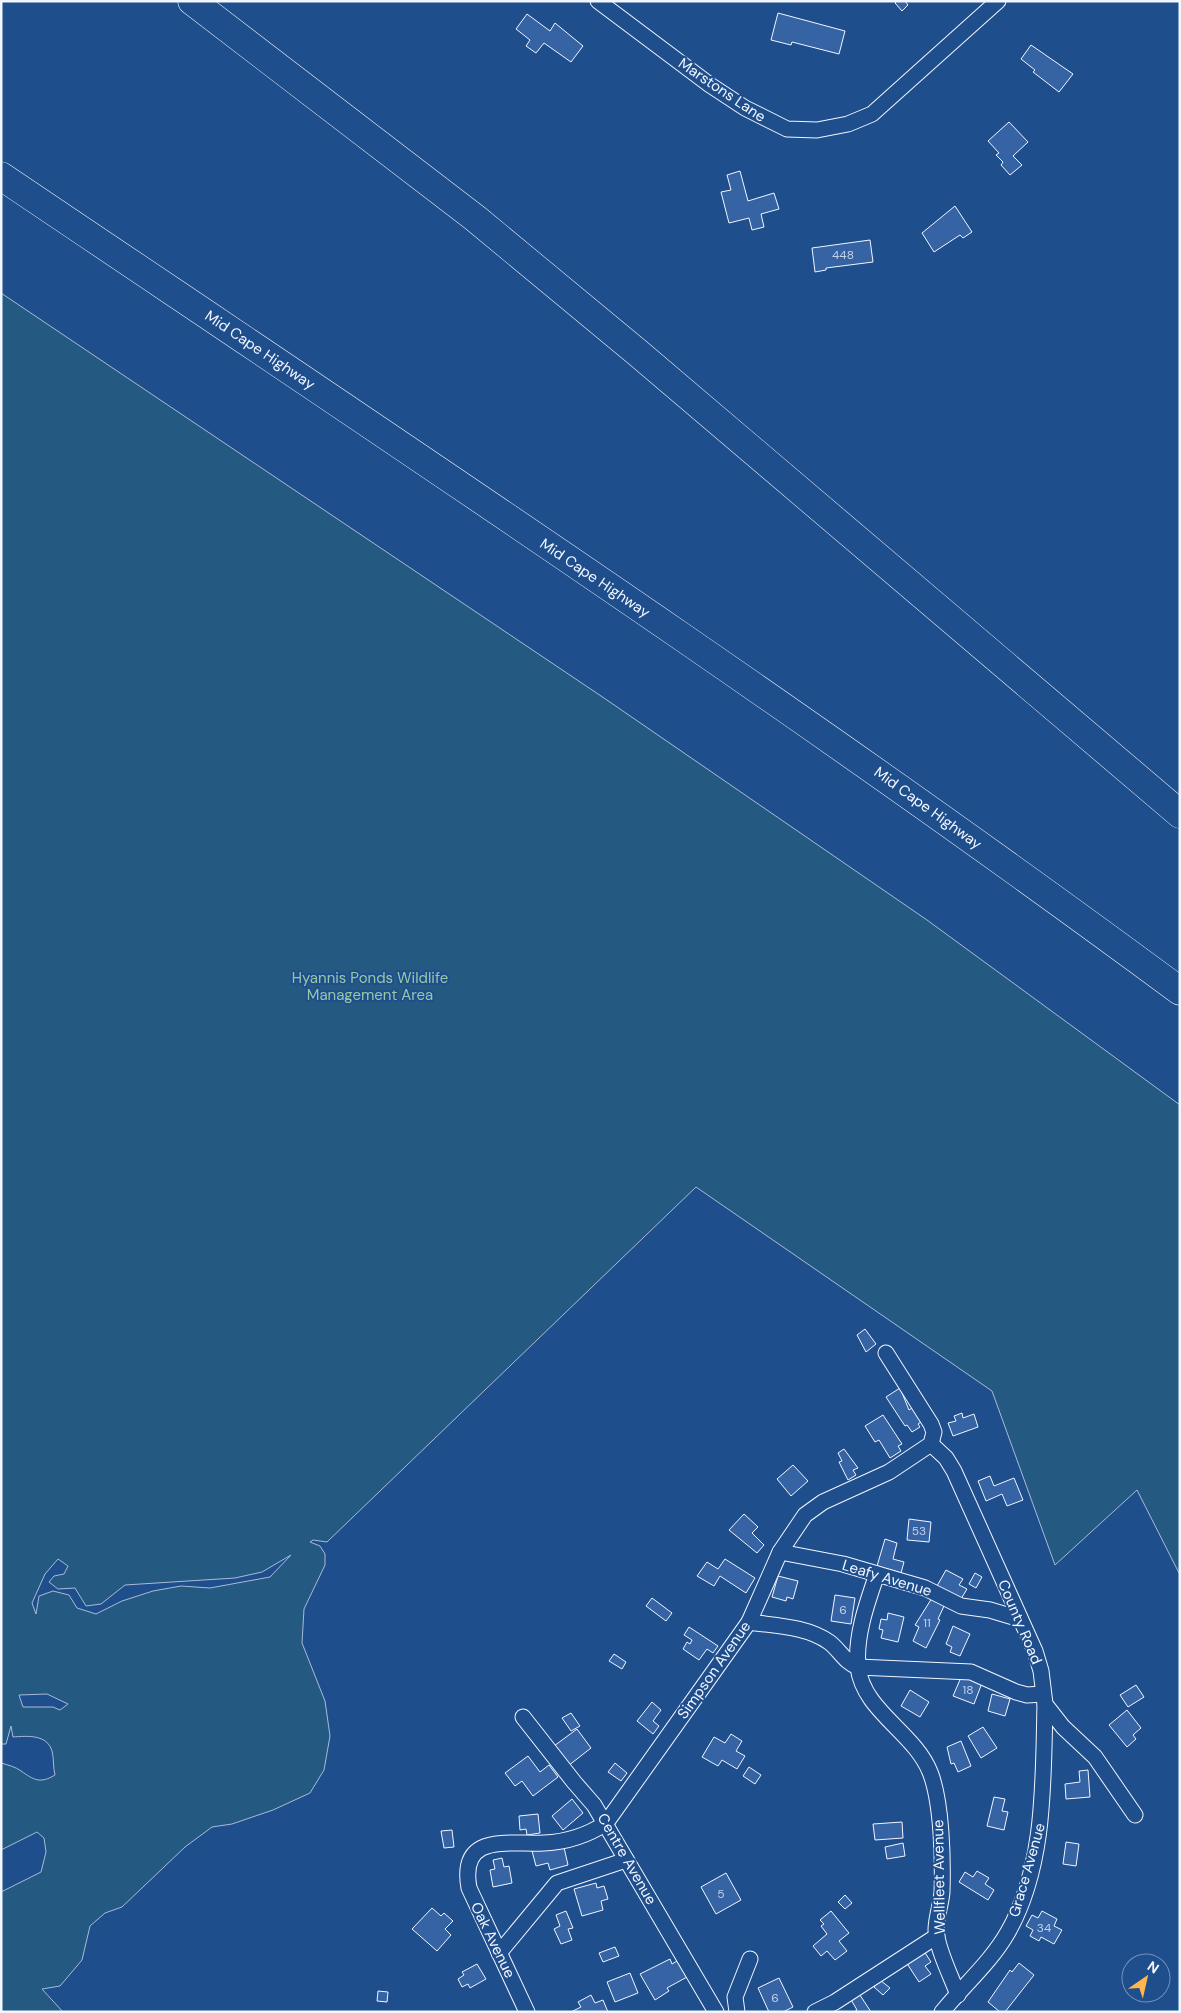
<svg xmlns="http://www.w3.org/2000/svg" width="1181" height="2013" font-family="'DM Sans',sans-serif">
	<rect width="100%" height="100%" fill="#1f4e8c"/>
	<path fill="#245a82" stroke="#a8bbd7" fill-rule="evenodd" d="M 1,293 L 604,698 L 927,920 L 1180,1105 L 1180,1575 L 1137,1490 L 1055,1565 L 992,1391 L 696,1187 L 327,1542 L 313,1540 L 310,1542 L 320,1546 L 325,1554 L 325,1565 L 304,1609 L 302,1643 L 325,1701 L 330,1736 L 324,1770 L 310,1793 L 273,1810 L 232,1824 L 212,1827 L 185,1847 L 122,1907 L 105,1913 L 90,1926 L 82,1960 L 60,1986 L 42,1989 L 63,2012 L 1,2012 L 1,1892 L 41,1872 L 46,1852 L 44,1838 L 37,1832 L 1,1850 L 1,1763 C 8,1765 16,1767 21,1771 C 34,1780 40,1784 55,1775 C 53,1768 54,1758 52,1751 C 47,1734 27,1736 13,1737 L 11,1726 L 6,1744 L 1,1744 ZM 291,1555 L 270,1577 L 210,1588 L 181,1586 L 153,1591 L 122,1601 L 96,1614 L 77,1608 L 69,1595 L 53,1591 L 39,1596 L 36,1614 L 32,1603 L 45,1574 L 58,1559 L 68,1566 L 64,1574 L 54,1576 L 49,1582 L 58,1589 L 75,1588 L 86,1606 L 101,1604 L 125,1585 L 235,1578 L 262,1572 ZM 47,1694 L 68,1704 L 60,1710 L 53,1707 L 23,1707 L 19,1695 Z"/>
	<g fill="#3563a3" stroke="#f2f6ff">
		<path d="M 897,1 L 905,1 L 908,5 L 902,11 L 895,3 Z"/>
		<path d="M 778,13 L 845,31 L 839,54 L 792,42 L 791,45 L 771,40 Z"/>
		<path d="M 527,14 L 550,31 L 555,23 L 583,46 L 571,62 L 544,43 L 536,53 L 526,46 L 530,40 L 516,29 Z"/>
		<path d="M 1031,45 L 1073,74 L 1059,92 L 1033,72 L 1035,70 L 1021,59 Z"/>
		<path d="M 1009,122 L 1028,142 L 1013,156 L 1022,165 L 1010,175 L 1001,165 L 1003,162 L 996,155 L 999,153 L 988,141 Z"/>
		<path d="M 740,171 L 748,201 L 774,193 L 779,209 L 761,214 L 764,227 L 752,230 L 749,218 L 729,223 L 721,192 L 731,190 L 727,175 Z"/>
		<path d="M 955,206 L 972,232 L 963,238 L 960,235 L 934,252 L 922,233 Z"/>
		<path d="M 870,240 L 873,262 L 826,268 L 826,270 L 815,272 L 812,248 Z"/>
		<path d="M 865,1329 L 876,1344 L 866,1352 L 857,1335 Z"/>
		<path d="M 900,1388 L 909,1410 L 912,1408 L 921,1422 L 918,1424 L 920,1427 L 912,1432 L 907,1425 L 905,1426 L 886,1397 Z"/>
		<path d="M 962,1413 L 963,1418 L 974,1414 L 978,1427 L 953,1436 L 948,1423 L 956,1421 L 954,1416 Z"/>
		<path d="M 883,1415 L 902,1444 L 898,1446 L 901,1451 L 890,1458 L 879,1440 L 875,1442 L 865,1426 Z"/>
		<path d="M 844,1449 L 858,1468 L 853,1470 L 856,1475 L 848,1480 L 839,1462 L 842,1461 L 838,1453 Z"/>
		<path d="M 793,1465 L 808,1481 L 791,1496 L 777,1479 Z"/>
		<path d="M 990,1476 L 994,1486 L 1014,1478 L 1023,1500 L 1007,1506 L 1002,1494 L 986,1501 L 978,1481 Z"/>
		<path d="M 744,1514 L 758,1527 L 752,1533 L 764,1545 L 757,1553 L 729,1530 Z"/>
		<path d="M 909,1519 L 931,1522 L 929,1542 L 907,1540 Z"/>
		<path d="M 885,1539 L 897,1543 L 893,1559 L 904,1562 L 901,1573 L 877,1566 Z"/>
		<path d="M 725,1559 L 755,1578 L 746,1593 L 720,1576 L 714,1586 L 697,1576 L 707,1562 L 718,1569 Z"/>
		<path d="M 946,1570 L 963,1579 L 959,1585 L 967,1589 L 961,1599 L 937,1586 Z"/>
		<path d="M 975,1573 L 982,1577 L 976,1588 L 969,1584 Z"/>
		<path d="M 778,1576 L 798,1581 L 793,1599 L 787,1597 L 786,1601 L 772,1597 Z"/>
		<path d="M 835,1595 L 855,1598 L 851,1624 L 831,1621 Z"/>
		<path d="M 652,1598 L 672,1613 L 666,1621 L 646,1606 Z"/>
		<path d="M 932,1598 L 945,1604 L 938,1619 L 940,1620 L 926,1648 L 913,1641 L 919,1627 L 915,1625 Z"/>
		<path d="M 888,1613 L 904,1617 L 898,1642 L 881,1638 L 883,1630 L 879,1629 L 881,1619 L 887,1620 Z"/>
		<path d="M 953,1626 L 970,1634 L 960,1656 L 950,1652 L 952,1647 L 946,1644 Z"/>
		<path d="M 689,1627 L 718,1646 L 713,1653 L 707,1649 L 699,1660 L 683,1649 L 687,1642 L 690,1644 L 692,1640 L 684,1635 Z"/>
		<path d="M 614,1654 L 626,1662 L 622,1669 L 609,1661 Z"/>
		<path d="M 962,1675 L 982,1683 L 974,1704 L 953,1696 Z"/>
		<path d="M 1136,1685 L 1144,1697 L 1128,1707 L 1120,1695 Z"/>
		<path d="M 910,1690 L 929,1702 L 920,1717 L 901,1706 Z"/>
		<path d="M 992,1694 L 1010,1699 L 1005,1716 L 988,1711 Z"/>
		<path d="M 652,1702 L 661,1710 L 653,1721 L 659,1726 L 653,1734 L 637,1721 Z"/>
		<path d="M 1127,1710 L 1141,1728 L 1133,1735 L 1136,1739 L 1127,1747 L 1109,1725 Z"/>
		<path d="M 571,1713 L 580,1726 L 571,1731 L 562,1718 Z"/>
		<path d="M 983,1727 L 997,1748 L 981,1758 L 968,1736 Z"/>
		<path d="M 577,1729 L 591,1748 L 568,1766 L 554,1746 Z"/>
		<path d="M 731,1734 L 742,1741 L 736,1751 L 745,1756 L 737,1769 L 722,1760 L 718,1766 L 702,1757 L 714,1737 L 725,1743 Z"/>
		<path d="M 961,1741 L 971,1766 L 958,1772 L 954,1763 L 951,1764 L 947,1747 Z"/>
		<path d="M 528,1756 L 540,1772 L 549,1765 L 558,1777 L 533,1796 L 522,1781 L 515,1786 L 505,1773 Z"/>
		<path d="M 615,1763 L 627,1773 L 621,1781 L 608,1772 Z"/>
		<path d="M 749,1767 L 761,1775 L 755,1784 L 743,1776 Z"/>
		<path d="M 1088,1770 L 1090,1797 L 1066,1799 L 1065,1784 L 1080,1782 L 1079,1771 Z"/>
		<path d="M 994,1797 L 1005,1799 L 1002,1811 L 1008,1812 L 1004,1830 L 987,1826 Z"/>
		<path d="M 572,1799 L 583,1813 L 563,1830 L 552,1816 Z"/>
		<path d="M 538,1814 L 540,1833 L 527,1835 L 526,1829 L 520,1830 L 519,1816 Z"/>
		<path d="M 902,1822 L 903,1838 L 875,1840 L 873,1824 Z"/>
		<path d="M 452,1830 L 454,1847 L 444,1848 L 441,1831 Z"/>
		<path d="M 1066,1842 L 1079,1844 L 1076,1866 L 1063,1864 Z"/>
		<path d="M 563,1843 L 568,1865 L 550,1870 L 548,1863 L 536,1866 L 532,1851 Z"/>
		<path d="M 903,1843 L 905,1856 L 887,1859 L 885,1847 Z"/>
		<path d="M 502,1858 L 504,1867 L 509,1866 L 512,1883 L 493,1887 L 490,1870 L 495,1869 L 493,1860 Z"/>
		<path d="M 977,1871 L 989,1878 L 985,1884 L 994,1890 L 988,1900 L 959,1882 L 965,1872 L 973,1877 Z"/>
		<path d="M 726,1873 L 741,1900 L 716,1914 L 701,1887 Z"/>
		<path d="M 596,1883 L 597,1888 L 604,1886 L 608,1899 L 601,1901 L 603,1910 L 582,1916 L 574,1889 Z"/>
		<path d="M 845,1895 L 852,1903 L 845,1909 L 838,1902 Z"/>
		<path d="M 432,1908 L 441,1916 L 444,1913 L 453,1921 L 445,1929 L 451,1935 L 437,1951 L 412,1929 Z"/>
		<path d="M 566,1911 L 573,1928 L 568,1929 L 572,1940 L 561,1944 L 554,1929 L 560,1926 L 556,1915 Z"/>
		<path d="M 831,1911 L 849,1933 L 839,1941 L 847,1951 L 835,1960 L 827,1951 L 821,1956 L 813,1946 L 827,1934 L 821,1926 L 824,1924 L 820,1920 Z"/>
		<path d="M 1042,1911 L 1057,1919 L 1054,1926 L 1062,1930 L 1054,1944 L 1041,1937 L 1039,1941 L 1030,1936 L 1033,1930 L 1026,1926 L 1032,1915 L 1038,1918 Z"/>
		<path d="M 615,1947 L 619,1956 L 603,1962 L 599,1953 Z"/>
		<path d="M 924,1951 L 931,1962 L 925,1966 L 931,1974 L 919,1982 L 906,1962 Z"/>
		<path d="M 670,1959 L 672,1964 L 677,1961 L 687,1977 L 667,1988 L 669,1991 L 655,2000 L 640,1974 Z"/>
		<path d="M 1019,1963 L 1034,1975 L 1005,2012 L 1000,2012 L 988,2002 L 1010,1970 L 1012,1972 Z"/>
		<path d="M 477,1964 L 486,1979 L 470,1988 L 468,1984 L 462,1987 L 458,1979 L 464,1975 L 462,1972 Z"/>
		<path d="M 630,1973 L 638,1993 L 615,2002 L 607,1982 Z"/>
		<path d="M 779,1978 L 793,2007 L 783,2012 L 769,2012 L 758,1988 Z"/>
		<path d="M 880,1980 L 890,1988 L 883,1995 L 874,1987 Z"/>
		<path d="M 378,1991 L 388,1992 L 387,2002 L 377,2001 Z"/>
		<path d="M 858,1992 L 871,2012 L 854,2012 L 857,2010 L 850,1998 Z"/>
		<path d="M 591,1995 L 595,2003 L 603,2000 L 608,2012 L 571,2012 L 581,2007 L 578,2002 Z"/>
	</g>
	<g fill="none" stroke-linecap="round" stroke-linejoin="round">
		<defs>
			<g id="minor">
				<path d="M 598,1 L 710,85 L 745,108 L 787,129 L 817,130 L 848,124 L 872,114 L 998,1"/>
				<path d="M 931,1444 L 946,1458 L 954,1471 L 1035,1651 L 1041,1671 L 1045,1704 L 1063,1727 L 1095,1757 L 1135,1815"/>
				<path d="M 780,1552 L 843,1564 L 925,1588 L 961,1606 L 990,1610 L 1020,1619"/>
				<path d="M 877,1574 C 867,1603 855,1636 858,1667 C 863,1711 914,1732 930,1772 C 942,1802 943,1860 942,1892 C 941,1905 936,1917 936,1930 C 937,1949 951,1976 958,1995"/>
				<path d="M 749,1622 C 776,1626 806,1626 829,1642 C 840,1650 844,1662 858,1667 L 971,1672 L 1016,1692 L 1027,1695 L 1043,1694"/>
				<path d="M 523,1717 L 574,1782 L 594,1805 L 716,2012"/>
				<path d="M 499,1953 L 557,1883 L 626,1860"/>
				<path d="M 527,2012 L 469,1888 C 459,1832 508,1845 544,1843 C 566,1842 588,1835 606,1823 L 749,1622 L 780,1552 L 805,1515 L 823,1502 L 889,1472 L 931,1444 L 934,1432 L 931,1424 L 886,1353"/>
				<path d="M 737,2012 L 735,1997 L 750,1959"/>
				<path d="M 815,2012 L 835,2002 L 937,1936"/>
				<path d="M 942,2012 C 964,1985 991,1962 1008,1932 C 1046,1865 1043,1779 1045,1704"/>
			</g>
			<g id="motorway">
				<path d="M 192,1 L 475,218 L 638,353 L 1180,814"/>
				<path d="M 1,176 C 397,443 796,707 1180,991"/>
			</g>
		</defs>
		<use href="#minor" stroke="#f2f6ff" stroke-width="17"/>
		<use href="#motorway" stroke="#f2f6ff" stroke-width="29"/>
		<use href="#minor" stroke="#1f4e8c" stroke-width="15"/>
		<use href="#motorway" stroke="#1f4e8c" stroke-width="28"/>
	</g>
	<g text-anchor="middle" stroke-width="4" stroke-linejoin="round" paint-order="stroke">
		<g font-size="12" fill="#c3d1e8">
			<text x="843" y="259">448</text>
			<text x="919" y="1535">53</text>
			<text x="843" y="1614">6</text>
			<text x="927" y="1627">11</text>
			<text x="968" y="1694">18</text>
			<text x="721" y="1898">5</text>
			<text x="1044" y="1932">34</text>
			<text x="775" y="2002">6</text>
		</g>
		<g font-size="15" fill="#f2f6ff" stroke="#1f4e8c">
			<text transform="translate(722 90) rotate(34)" y="5">Marstons Lane</text>
			<text transform="translate(260 350) rotate(34)" y="5">Mid Cape Highway</text>
			<text transform="translate(595 578) rotate(34)" y="5">Mid Cape Highway</text>
			<text transform="translate(928 808) rotate(36)" y="5">Mid Cape Highway</text>
			<text transform="translate(887 1578) rotate(17)" y="5">Leafy Avenue</text>
			<text transform="translate(1020 1622) rotate(67)" y="5">County Road</text>
			<text transform="translate(714 1670) rotate(-55)" y="5">Simpson Avenue</text>
			<text transform="translate(627 1859) rotate(60)" y="5">Centre Avenue</text>
			<text transform="translate(1027 1870) rotate(-74)" y="5">Grace Avenue</text>
			<text transform="translate(939 1877) rotate(-91)" y="5">Wellfleet Avenue</text>
			<text transform="translate(493 1940) rotate(64)" y="5">Oak Avenue</text>
		</g>
		<g font-size="15" fill="#97c8a6" stroke="#1f4e8c">
			<text x="370" y="983">Hyannis Ponds Wildlife<tspan x="370" dy="17">Management Area</tspan></text>
		</g>
	</g>
	<rect width="1181" height="2013" fill="none" stroke="#f2f6ff" stroke-width="5"/>
	<g transform="translate(1146 1978) rotate(34)"><circle r="24" fill="#1f4e8c" stroke="#7391ba"/>
	<path d="M0-4L9 19L0 12L-9 19Z" fill="#ffb74d"/>
	<text y="-8" font-size="14" font-weight="bold" text-anchor="middle" fill="#f2f6ff">N</text>
	</g>
</svg>
